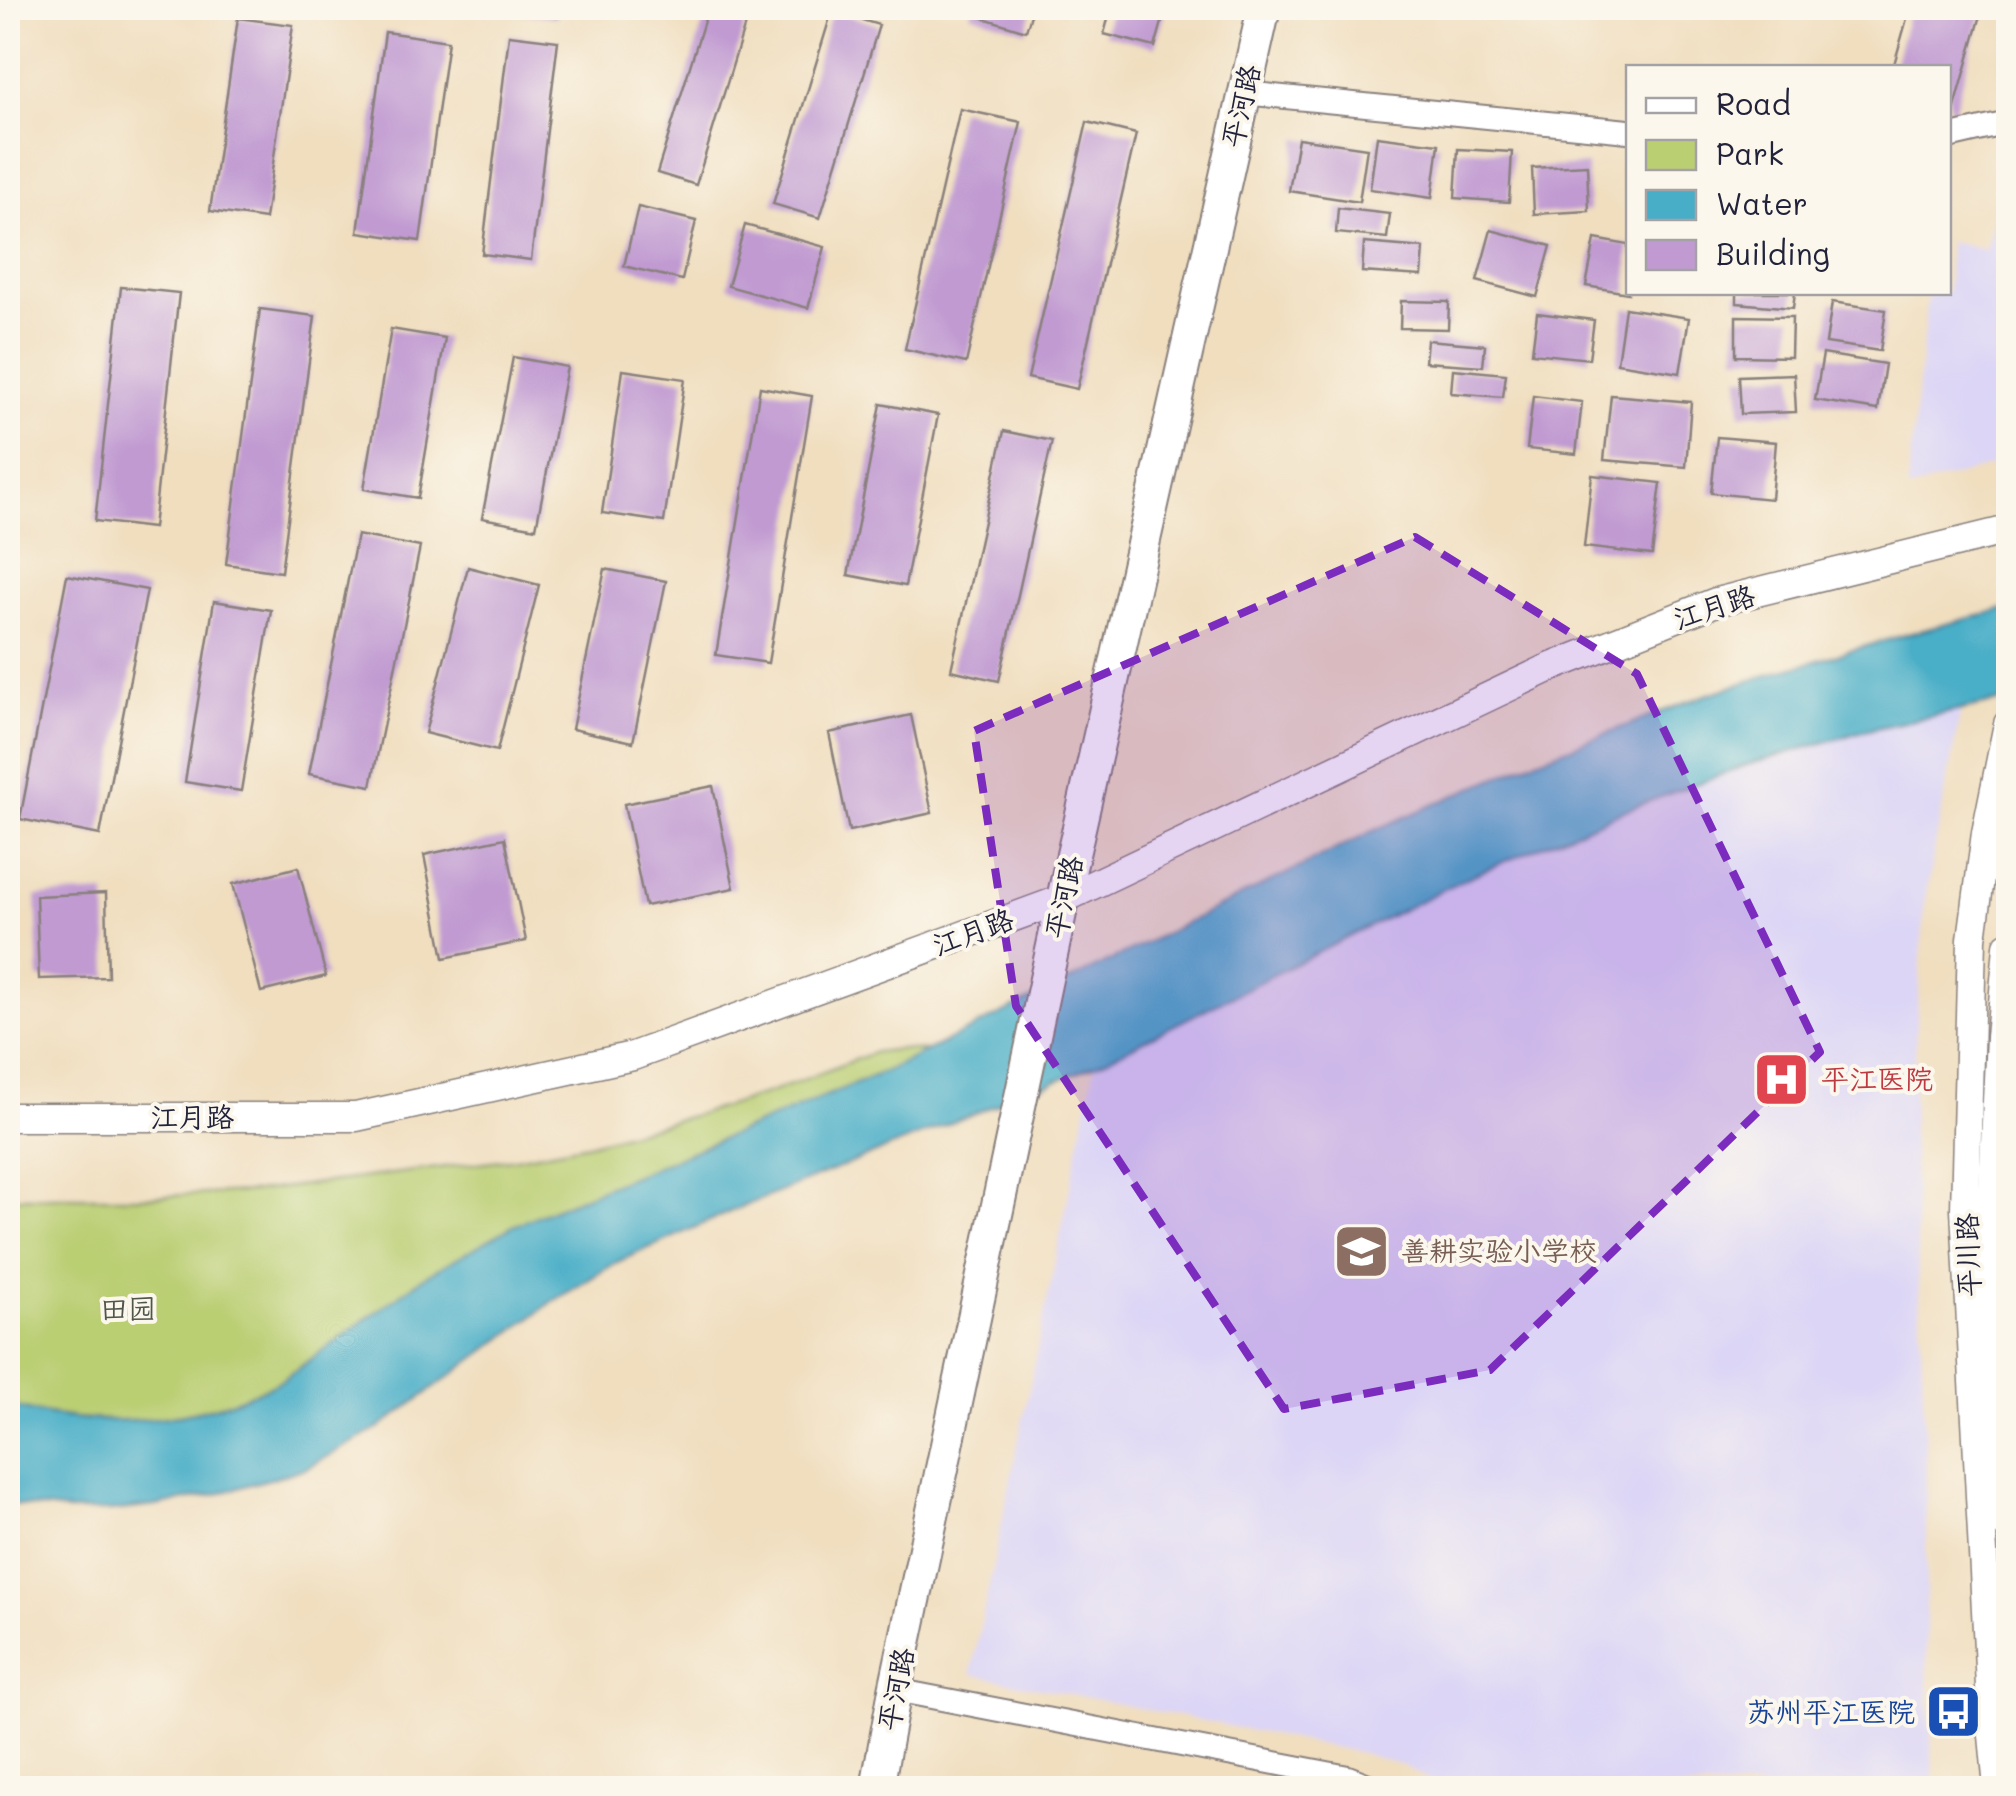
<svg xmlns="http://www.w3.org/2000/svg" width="2016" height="1796" font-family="Mali,'LXGW WenKai TC',sans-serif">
	<rect width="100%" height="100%" fill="#fbf7ec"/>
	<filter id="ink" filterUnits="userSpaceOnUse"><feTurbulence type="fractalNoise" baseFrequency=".01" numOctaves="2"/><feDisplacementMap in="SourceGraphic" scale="20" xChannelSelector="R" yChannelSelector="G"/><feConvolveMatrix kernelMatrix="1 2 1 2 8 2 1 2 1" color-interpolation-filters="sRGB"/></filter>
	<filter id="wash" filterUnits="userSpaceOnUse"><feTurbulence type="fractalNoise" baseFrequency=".0048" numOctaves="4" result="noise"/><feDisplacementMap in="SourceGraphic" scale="40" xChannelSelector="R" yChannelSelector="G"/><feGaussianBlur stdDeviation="2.25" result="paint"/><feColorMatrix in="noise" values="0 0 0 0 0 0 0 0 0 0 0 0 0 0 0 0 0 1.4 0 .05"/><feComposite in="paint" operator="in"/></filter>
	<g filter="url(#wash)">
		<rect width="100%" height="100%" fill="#f0debf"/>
		<g fill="#dcd5f6">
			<path d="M 2008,166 L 2008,457 L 2002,462 L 1907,490 L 1928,293 L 1948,292 L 1949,242 L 1985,250 Z"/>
			<path d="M 1961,709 L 1925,898 L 1916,1031 L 1912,1128 L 1926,1459 L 1926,1649 L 1934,1788 L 1447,1788 L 1401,1765 L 1362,1753 L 971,1674 L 1095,1065 L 1464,879 L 1623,811 L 1747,765 L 1866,730 Z"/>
		</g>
		<path fill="#bace72" stroke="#6e7856" stroke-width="2.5" d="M 900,1049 L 927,1051 L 886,1071 L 515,1225 L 427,1275 L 284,1379 C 197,1425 101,1431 8,1405 L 8,1197 L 139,1197 L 250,1192 L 516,1158 L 588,1144 L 724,1107 L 772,1092 L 875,1052 Z"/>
		<path fill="#48aec7" stroke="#356881" stroke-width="2.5" d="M 2008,608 L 2008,700 L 1866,730 L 1747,765 L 1623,811 L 1464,879 L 1095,1065 L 734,1210 L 617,1262 L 552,1302 L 379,1428 L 306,1468 L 217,1494 L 155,1506 L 110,1511 L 68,1511 L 8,1504 L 8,1405 C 101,1431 197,1425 284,1379 L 427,1275 L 515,1225 L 886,1071 L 1373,831 L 1529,763 L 1703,696 L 1770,674 L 1908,634 Z"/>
		<g id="blocks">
			<g fill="#c09ad1">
				<path d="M 495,8 L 558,8 L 557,17 L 495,10 Z"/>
				<path d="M 708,8 L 750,8 L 696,185 L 657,173 Z"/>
				<path d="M 972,8 L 1033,8 L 1026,31 L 970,14 Z"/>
				<path d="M 1111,8 L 1166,8 L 1155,47 L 1104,34 Z"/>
				<path d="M 1910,8 L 1983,8 L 1950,125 L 1948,68 L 1893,68 Z"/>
				<path d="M 832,11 L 879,25 L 820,218 L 773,204 Z"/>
				<path d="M 238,18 L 293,25 L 265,219 L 210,211 Z"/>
				<path d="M 385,32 L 448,41 L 420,241 L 358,232 Z"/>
				<path d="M 509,35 L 558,41 L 531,260 L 482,254 Z"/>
				<path d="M 960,109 L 1021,122 L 966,363 L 905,349 Z"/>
				<path d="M 1087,122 L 1136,134 L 1077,389 L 1028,378 Z"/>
				<path d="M 1377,136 L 1439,144 L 1432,198 L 1370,189 Z"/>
				<path d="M 1298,138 L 1367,148 L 1359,202 L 1289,191 Z"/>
				<path d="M 1458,149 L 1512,152 L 1509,202 L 1455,198 Z"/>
				<path d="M 1587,165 L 1589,211 L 1534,214 L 1532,168 Z"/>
				<path d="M 638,207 L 696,221 L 682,280 L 624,266 Z"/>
				<path d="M 1338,208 L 1390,214 L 1387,238 L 1336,233 Z"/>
				<path d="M 745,225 L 825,247 L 808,308 L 728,286 Z"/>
				<path d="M 1491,230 L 1551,246 L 1537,297 L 1477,281 Z"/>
				<path d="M 1595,239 L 1628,245 L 1628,293 L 1586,286 Z"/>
				<path d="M 1364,243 L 1424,248 L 1422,276 L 1362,272 Z"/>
				<path d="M 121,287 L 179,293 L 153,528 L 95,521 Z"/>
				<path d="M 1737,292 L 1795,292 L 1793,308 L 1737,303 Z"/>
				<path d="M 1401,301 L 1449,302 L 1448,329 L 1400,328 Z"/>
				<path d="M 1832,302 L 1886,310 L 1880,351 L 1826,343 Z"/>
				<path d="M 1625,308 L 1689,318 L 1680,373 L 1617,363 Z"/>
				<path d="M 260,309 L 315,316 L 281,572 L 226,564 Z"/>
				<path d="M 1537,313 L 1594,320 L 1589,359 L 1532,353 Z"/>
				<path d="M 1736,316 L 1792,317 L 1791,357 L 1736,356 Z"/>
				<path d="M 391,329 L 445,338 L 418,498 L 364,489 Z"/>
				<path d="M 1427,340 L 1485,345 L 1483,366 L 1425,362 Z"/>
				<path d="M 1823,354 L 1885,364 L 1878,410 L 1815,400 Z"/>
				<path d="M 513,357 L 567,367 L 536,528 L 482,518 Z"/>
				<path d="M 1453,369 L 1506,374 L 1503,397 L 1451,393 Z"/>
				<path d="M 623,370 L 685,379 L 664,522 L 602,513 Z"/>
				<path d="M 1794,374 L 1796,412 L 1741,414 L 1739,376 Z"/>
				<path d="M 760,387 L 812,396 L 768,663 L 716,655 Z"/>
				<path d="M 1611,395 L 1691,402 L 1686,467 L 1604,460 Z"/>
				<path d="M 1533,396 L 1582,402 L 1576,454 L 1527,449 Z"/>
				<path d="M 881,404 L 938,415 L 905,586 L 848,575 Z"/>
				<path d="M 1004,431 L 1052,441 L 999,681 L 951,670 Z"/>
				<path d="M 1717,437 L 1776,442 L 1771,499 L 1711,493 Z"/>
				<path d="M 1592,475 L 1661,483 L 1652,555 L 1584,547 Z"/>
				<path d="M 357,535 L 420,547 L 371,786 L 309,774 Z"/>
				<path d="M 468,567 L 539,585 L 497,751 L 425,733 Z"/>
				<path d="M 605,569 L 666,581 L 633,742 L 572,729 Z"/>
				<path d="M 67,575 L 147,590 L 100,835 L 20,819 Z"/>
				<path d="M 214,601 L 271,610 L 241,791 L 185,782 Z"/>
				<path d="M 911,715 L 932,813 L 849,831 L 829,733 Z"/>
				<path d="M 713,786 L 734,888 L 645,906 L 624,804 Z"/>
				<path d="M 505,838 L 526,941 L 444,958 L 424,855 Z"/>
				<path d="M 298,867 L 326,976 L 261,992 L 233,884 Z"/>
				<path d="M 106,893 L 108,977 L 39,979 L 36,896 Z"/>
			</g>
		</g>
	</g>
	<g filter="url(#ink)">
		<use href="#blocks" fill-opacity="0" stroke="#89807d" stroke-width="2.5"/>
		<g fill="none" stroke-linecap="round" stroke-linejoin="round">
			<defs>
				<g id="minor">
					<path d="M 1244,93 L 1628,131"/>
					<path d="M 1948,137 L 2008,123"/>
					<path d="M 895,1690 L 1348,1777 L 1376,1788"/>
				</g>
				<g id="tertiary">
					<path d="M 2008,946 L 2000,1037 L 1992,1209 L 2008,1527"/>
					<path d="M 8,1117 L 356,1117 L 633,1056 L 1063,899 L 1549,668 L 1716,602 L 2008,530"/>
					<path d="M 1998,1788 L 1992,1725 L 1965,1209 L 1972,939 L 1986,833 L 2008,724"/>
				</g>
				<path id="secondary" d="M 877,1788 L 895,1690 L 1063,899 L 1264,8"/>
			</defs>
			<use href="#minor" stroke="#89807d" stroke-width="26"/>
			<use href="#tertiary" stroke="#89807d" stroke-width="31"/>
			<use href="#secondary" stroke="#89807d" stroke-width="36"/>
			<use href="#minor" stroke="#fff" stroke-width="22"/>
			<use href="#tertiary" stroke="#fff" stroke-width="28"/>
			<use href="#secondary" stroke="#fff" stroke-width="32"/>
		</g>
	</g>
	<path fill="#7b2cbf" fill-opacity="0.2" stroke="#7b2cbf" stroke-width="8" stroke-dasharray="20 12" stroke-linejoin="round" d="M 1415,537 L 1637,674 L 1820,1052 L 1490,1370 L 1284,1409 L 1016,1006 L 974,731 Z"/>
	<defs>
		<symbol id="hospital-square" viewBox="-11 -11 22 22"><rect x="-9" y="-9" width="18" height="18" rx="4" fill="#e0444e" stroke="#fbf7ec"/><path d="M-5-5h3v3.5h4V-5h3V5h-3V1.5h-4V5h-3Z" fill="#fff"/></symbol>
		<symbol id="school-square" viewBox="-11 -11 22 22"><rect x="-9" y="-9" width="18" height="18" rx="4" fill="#8d6e63" stroke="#fbf7ec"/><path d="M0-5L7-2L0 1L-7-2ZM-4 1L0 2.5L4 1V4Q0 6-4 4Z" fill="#fff"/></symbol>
		<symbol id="bus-square" viewBox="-11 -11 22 22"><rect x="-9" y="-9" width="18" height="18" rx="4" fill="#1a4fb4" stroke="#fbf7ec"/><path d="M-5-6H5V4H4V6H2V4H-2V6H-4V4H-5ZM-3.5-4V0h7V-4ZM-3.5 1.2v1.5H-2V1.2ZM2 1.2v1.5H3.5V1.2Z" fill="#fff"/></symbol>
	</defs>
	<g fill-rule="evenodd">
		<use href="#hospital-square" x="1750" y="1048" width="63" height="63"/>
		<use href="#school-square" x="1330" y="1220" width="63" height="63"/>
		<use href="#bus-square" x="1922" y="1680" width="63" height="63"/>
	</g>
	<g text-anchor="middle" stroke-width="8" stroke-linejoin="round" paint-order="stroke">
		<g font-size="28" fill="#22223b" stroke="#fbf7ec">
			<text transform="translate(1241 106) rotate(-77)" y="10">平河路</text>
			<text transform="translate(1714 607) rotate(-18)" y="10">江月路</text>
			<text transform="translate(1064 897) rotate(-78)" y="10">平河路</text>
			<text transform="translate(973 932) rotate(-20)" y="10">江月路</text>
			<text x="192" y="1127">江月路</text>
			<text transform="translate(1968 1255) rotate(-92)" y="10">平川路</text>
			<text transform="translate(896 1689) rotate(-79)" y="10">平河路</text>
		</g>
		<g font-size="28" fill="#be3a42" stroke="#fbf7ec" text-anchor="start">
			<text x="1821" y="1089">平江医院</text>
		</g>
		<g font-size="28" fill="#785e54" stroke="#fbf7ec" text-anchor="start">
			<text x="1401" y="1261">善耕实验小学校</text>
		</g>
		<g font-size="28" fill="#50564c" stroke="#fbf7ec">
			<text x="128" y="1319">田园</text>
		</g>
		<g font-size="28" fill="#164399" stroke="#fbf7ec" text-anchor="end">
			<text x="1915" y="1722">苏州平江医院</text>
		</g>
	</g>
	<rect width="2016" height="1796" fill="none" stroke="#fbf7ec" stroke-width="40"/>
	<rect x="1626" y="65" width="325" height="230" fill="#fbf7ec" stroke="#a4a2a5" stroke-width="2.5"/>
	<rect x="1646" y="98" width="50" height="15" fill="#ffffff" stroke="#a4a2a5" stroke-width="2.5"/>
	<text x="1716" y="115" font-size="30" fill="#22223b">Road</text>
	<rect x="1646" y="140" width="50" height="30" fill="#bace72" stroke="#a4a2a5" stroke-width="2.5"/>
	<text x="1716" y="165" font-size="30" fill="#22223b">Park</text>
	<rect x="1646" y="190" width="50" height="30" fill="#48aec7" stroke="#a4a2a5" stroke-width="2.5"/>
	<text x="1716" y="215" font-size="30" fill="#22223b">Water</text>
	<rect x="1646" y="240" width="50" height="30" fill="#c09ad1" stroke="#a4a2a5" stroke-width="2.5"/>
	<text x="1716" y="265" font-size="30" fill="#22223b">Building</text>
</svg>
